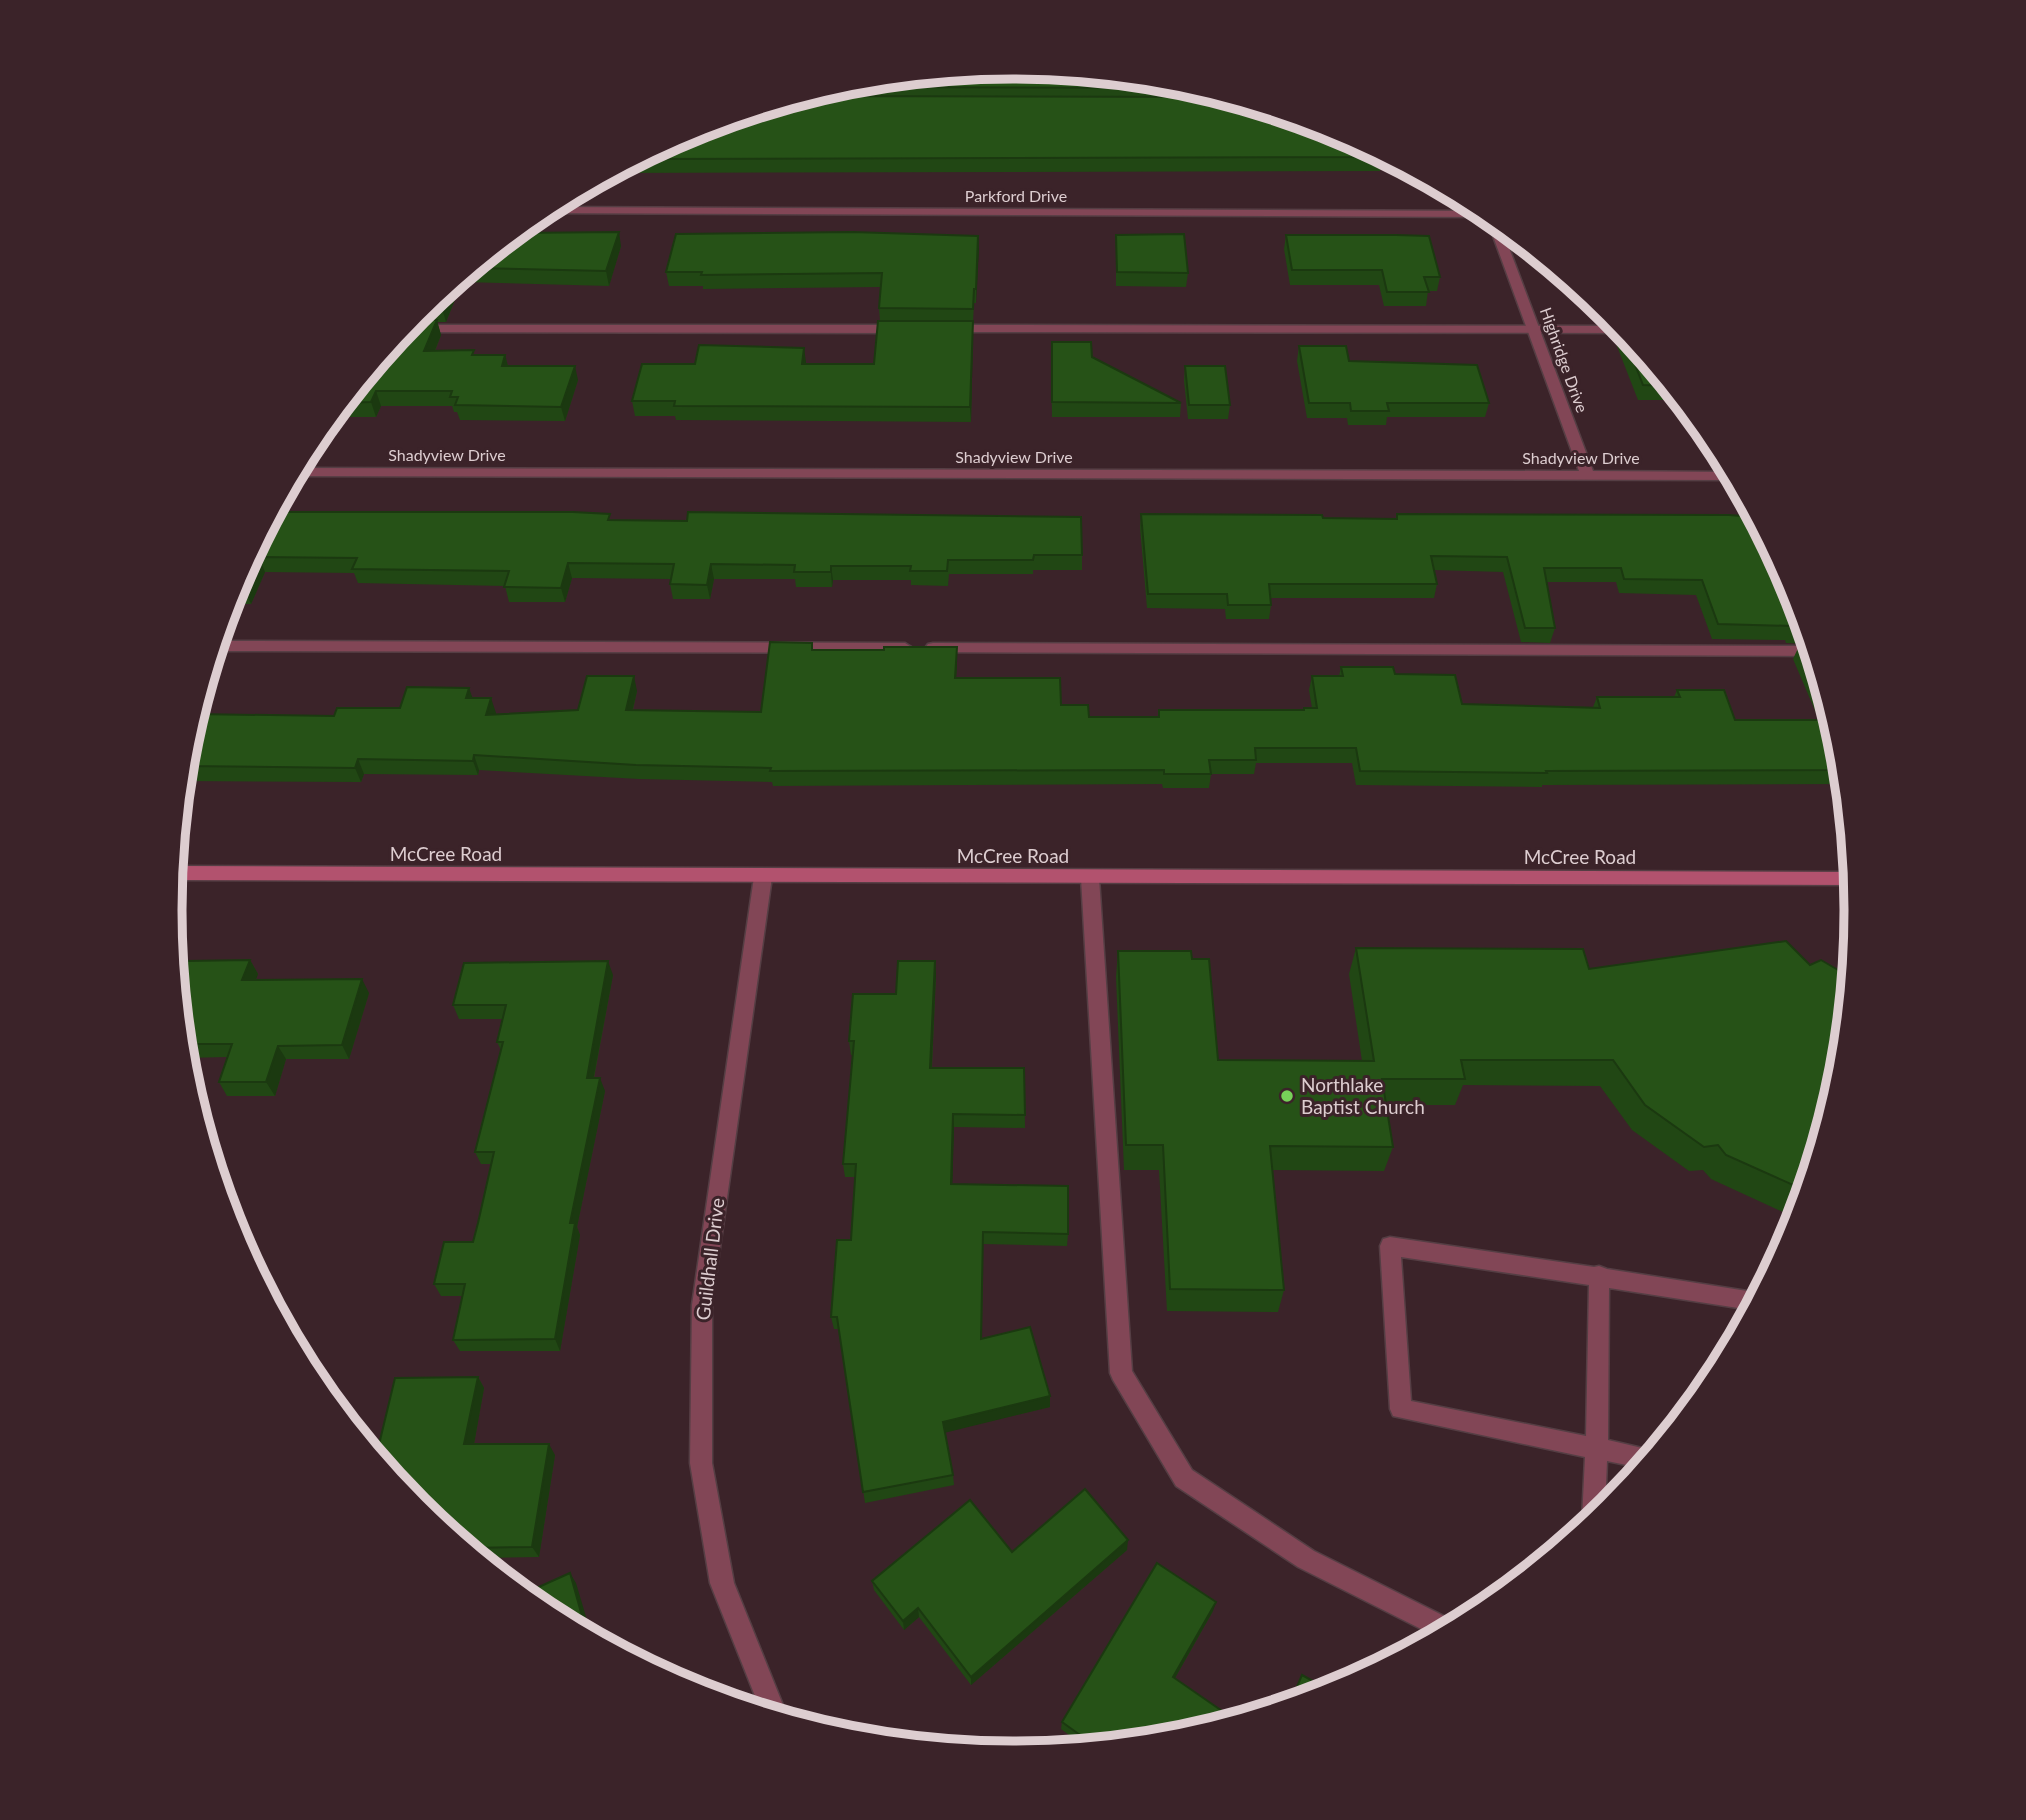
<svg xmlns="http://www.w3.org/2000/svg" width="2026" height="1820" font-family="Lato,sans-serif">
	<rect width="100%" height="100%" fill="#3b2329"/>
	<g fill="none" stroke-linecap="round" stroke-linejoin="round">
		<defs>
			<g id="lane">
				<path d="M 407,325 L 901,325 L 907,329 L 901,333 L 401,332 Z"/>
				<path d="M 950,325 L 1620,326 L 1626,333 L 946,332 L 946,326 Z"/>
				<path d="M 217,641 L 905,643 L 913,648 L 905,653 L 216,651 Z"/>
				<path d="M 933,643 L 1810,646 L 1813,656 L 928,652 L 925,648 L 928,644 Z"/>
				<path d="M 1090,871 L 1096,873 L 1099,878 L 1132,1371 L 1192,1470 L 1314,1551 L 1456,1622 L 1457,1624 L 1435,1636 L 1298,1567 L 1176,1486 L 1113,1380 L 1110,1373 L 1081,878 L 1084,873 Z"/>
				<path d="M 1390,1237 L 1594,1267 L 1599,1266 L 1607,1269 L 1760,1293 L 1751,1310 L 1609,1288 L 1608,1440 L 1655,1451 L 1641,1468 L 1607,1461 L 1605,1510 L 1585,1527 L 1582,1520 L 1585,1457 L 1393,1416 L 1390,1409 L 1380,1246 L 1383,1239 ZM 1401,1257 L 1589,1285 L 1586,1436 L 1411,1401 Z"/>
			</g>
			<g id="street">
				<path d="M 548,207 L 1484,211 L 1500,224 L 1593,471 L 1731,472 L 1735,480 L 293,476 L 298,468 L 1579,471 L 1486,217 L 540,213 Z"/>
				<path d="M 763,870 L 769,872 L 772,877 L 712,1305 L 712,1463 L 734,1583 L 787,1715 L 786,1718 L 761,1711 L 710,1583 L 690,1463 L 692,1305 L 754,877 L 757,872 Z"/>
			</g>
			<path id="secondary" d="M 174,866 L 1853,872 L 1854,885 L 173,880 Z"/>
		</defs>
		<use href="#lane" stroke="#553e44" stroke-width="3"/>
		<use href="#street" stroke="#553e44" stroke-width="3"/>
		<use href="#secondary" stroke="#553e44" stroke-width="3"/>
		<use href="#lane" fill="#824656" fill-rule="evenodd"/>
		<use href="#street" fill="#824656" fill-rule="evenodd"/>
		<use href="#secondary" fill="#b2526e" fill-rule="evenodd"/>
	</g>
	<g fill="#214714">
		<path d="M 849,83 L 1178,83 L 1336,131 L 1383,157 L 1380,171 L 612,173 L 691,131 Z"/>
		<path d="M 515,233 L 621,246 L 609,286 L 462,282 L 446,322 L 437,322 L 441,335 L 435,351 L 475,355 L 505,355 L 508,366 L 578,380 L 565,421 L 460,420 L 457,412 L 454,412 L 452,406 L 381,406 L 376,417 L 332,417 L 417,313 Z"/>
		<path d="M 1116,235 L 1188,273 L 1186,287 L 1116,286 Z"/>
		<path d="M 1286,235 L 1440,277 L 1437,291 L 1428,291 L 1426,306 L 1384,306 L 1379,285 L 1290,285 L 1284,249 Z"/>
		<path d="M 978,236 L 976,303 L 974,303 L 973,323 L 971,422 L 676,420 L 675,416 L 635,416 L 632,401 L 695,364 L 806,362 L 805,364 L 874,364 L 880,321 L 879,308 L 881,287 L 703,289 L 703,286 L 669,286 L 666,272 Z"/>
		<path d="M 1598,304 L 1610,314 L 1681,400 L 1638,400 L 1613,336 L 1617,323 L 1609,323 L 1604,310 L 1600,310 Z"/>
		<path d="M 1299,346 L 1489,403 L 1485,417 L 1387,417 L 1386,425 L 1348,425 L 1347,418 L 1307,418 L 1297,361 Z"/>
		<path d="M 1051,357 L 1092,357 L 1181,403 L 1180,417 L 1052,417 Z"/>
		<path d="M 1185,366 L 1230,405 L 1228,419 L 1188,419 L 1184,381 Z"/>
		<path d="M 274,512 L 611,520 L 1082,555 L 1082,570 L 1033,570 L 1033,574 L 949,574 L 948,586 L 911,585 L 911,580 L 833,580 L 832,587 L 796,587 L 795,579 L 714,579 L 710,599 L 673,599 L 670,584 L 671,579 L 572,578 L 565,602 L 509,602 L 505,586 L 358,583 L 354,573 L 265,572 L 251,604 L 229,604 L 234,587 Z"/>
		<path d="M 1141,514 L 1396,519 L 1397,514 L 1792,588 L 1840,746 L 1844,784 L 1542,785 L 1542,787 L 1356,785 L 1352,763 L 1256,763 L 1254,774 L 1211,774 L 1209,788 L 1163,788 L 1162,784 L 773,786 L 772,782 L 639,779 L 479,770 L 478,775 L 364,774 L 361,782 L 182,781 L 186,745 L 334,716 L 473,698 L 496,713 L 496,714 L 578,710 L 637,691 L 633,710 L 761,712 L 813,650 L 957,662 L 956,678 L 1061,705 L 1089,717 L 1158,717 L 1159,710 L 1304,710 L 1304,708 L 1312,708 L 1309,690 L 1312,676 L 1339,676 L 1341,667 L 1395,674 L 1462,704 L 1593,707 L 1597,697 L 1674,697 L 1677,690 L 1735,720 L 1819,720 L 1793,659 L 1800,644 L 1808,644 L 1786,643 L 1785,640 L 1712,639 L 1696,595 L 1619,593 L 1616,582 L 1547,582 L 1555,628 L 1550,643 L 1521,642 L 1503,572 L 1434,570 L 1437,584 L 1434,598 L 1271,598 L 1271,605 L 1269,619 L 1226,619 L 1225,609 L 1147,608 L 1140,528 Z"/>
		<path d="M 1356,948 L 1589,969 L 1840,1075 L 1807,1184 L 1804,1182 L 1802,1189 L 1785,1213 L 1711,1179 L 1703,1170 L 1689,1171 L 1632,1130 L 1600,1086 L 1463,1085 L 1455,1105 L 1386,1105 L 1393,1147 L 1384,1171 L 1272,1170 L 1284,1290 L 1278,1312 L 1167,1311 L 1159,1170 L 1124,1170 L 1116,977 L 1118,951 L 1192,959 L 1218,1060 L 1362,1061 L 1349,974 Z"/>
		<path d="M 250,960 L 258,974 L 255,980 L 369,993 L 349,1059 L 286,1059 L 275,1096 L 227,1096 L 219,1082 L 227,1057 L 184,1058 L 177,983 Z"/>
		<path d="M 936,974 L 932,1068 L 1024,1068 L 1025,1128 L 954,1127 L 952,1184 L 1068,1234 L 1067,1246 L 983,1244 L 982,1339 L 1050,1396 L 1050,1407 L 945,1432 L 953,1475 L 954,1485 L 865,1503 L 839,1329 L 834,1329 L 831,1317 L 851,1240 L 856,1177 L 845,1177 L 843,1164 L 853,1055 L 851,1055 L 849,1041 L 896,994 Z"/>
		<path d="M 613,975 L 594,1078 L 605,1091 L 577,1227 L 580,1235 L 560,1351 L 460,1351 L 453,1340 L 462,1296 L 441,1296 L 434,1284 L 473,1242 L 478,1223 L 492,1164 L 481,1164 L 475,1152 L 501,1050 L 497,1042 L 503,1019 L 459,1019 L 453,1005 Z"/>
		<path d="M 478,1377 L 484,1388 L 474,1444 L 555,1455 L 539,1557 L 479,1558 L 416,1506 Z"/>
		<path d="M 1127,1550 L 971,1685 L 919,1617 L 904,1630 L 874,1590 L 872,1581 L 1012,1552 Z"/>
		<path d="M 1213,1611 L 1175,1678 L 1177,1737 L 1084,1746 L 1061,1729 L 1062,1722 Z"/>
	</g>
	<g fill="#1b3910">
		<path d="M 619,232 L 621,246 L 609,286 L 606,271 Z"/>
		<path d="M 978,236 L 979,250 L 976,303 L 976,289 Z"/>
		<path d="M 461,277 L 462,282 L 446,322 L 442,308 L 451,285 Z"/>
		<path d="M 437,320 L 441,335 L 429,365 L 424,351 Z"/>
		<path d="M 973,321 L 973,335 L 971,422 L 970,407 Z"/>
		<path d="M 804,348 L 806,362 L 804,379 L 802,364 Z"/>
		<path d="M 505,355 L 509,370 L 502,366 Z"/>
		<path d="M 575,366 L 578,380 L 565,421 L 561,407 Z"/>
		<path d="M 376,391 L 381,406 L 376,417 L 371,402 Z"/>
		<path d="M 259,557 L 265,572 L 251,604 L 244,589 Z"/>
		<path d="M 568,563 L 572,578 L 565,602 L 561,588 Z"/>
		<path d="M 711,564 L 714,579 L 710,599 L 707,585 Z"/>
		<path d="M 831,566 L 833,580 L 832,587 L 831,572 Z"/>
		<path d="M 957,647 L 957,662 L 955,692 L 955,678 Z"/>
		<path d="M 634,676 L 637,691 L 629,724 L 626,710 Z"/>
		<path d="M 469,688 L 474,702 L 466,698 Z"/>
		<path d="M 491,698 L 496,713 L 491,729 L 486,715 Z"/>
		<path d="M 474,755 L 479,770 L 478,775 L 473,761 Z"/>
		<path d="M 358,759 L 364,774 L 361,782 L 355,768 Z"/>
		<path d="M 250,960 L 258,974 L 251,994 L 242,980 Z"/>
		<path d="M 608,961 L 613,975 L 591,1091 L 587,1078 Z"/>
		<path d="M 935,961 L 936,974 L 931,1081 L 930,1068 Z"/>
		<path d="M 362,979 L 369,993 L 349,1059 L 342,1045 Z"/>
		<path d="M 278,1046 L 286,1059 L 275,1096 L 266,1082 Z"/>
		<path d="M 600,1078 L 605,1091 L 577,1227 L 580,1235 L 560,1351 L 555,1339 L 570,1223 Z"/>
		<path d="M 953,1114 L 954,1127 L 952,1197 L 951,1184 Z"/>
		<path d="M 478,1377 L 484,1388 L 472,1455 L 464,1444 Z"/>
		<path d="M 1050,1396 L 1050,1407 L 944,1433 L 943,1422 Z"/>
		<path d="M 549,1444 L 555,1455 L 539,1557 L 532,1547 Z"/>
		<path d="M 1128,1540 L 1127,1550 L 971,1685 L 971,1677 Z"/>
		<path d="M 570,1573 L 576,1583 L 592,1637 L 587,1634 Z"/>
		<path d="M 1216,1602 L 1213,1611 L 1171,1685 L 1173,1677 Z"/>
		<path d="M 918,1608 L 919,1617 L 904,1630 L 903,1621 Z"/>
	</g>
	<g fill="#265217" stroke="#1b3910" stroke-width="2">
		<path d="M 1013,66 L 1178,83 L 1194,88 L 835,87 L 849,83 Z"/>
		<path d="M 804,96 L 1225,97 L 1336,131 L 1382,156 L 1383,157 L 637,159 L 691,131 Z"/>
		<path d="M 619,232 L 606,271 L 472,268 L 515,233 Z"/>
		<path d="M 852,232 L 978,236 L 976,289 L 974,289 L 973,309 L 879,308 L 882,273 L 701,275 L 702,272 L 666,272 L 676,234 Z"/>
		<path d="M 1184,234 L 1188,273 L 1117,272 L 1116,235 Z"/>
		<path d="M 1286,235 L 1396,235 L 1429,236 L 1440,277 L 1424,277 L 1429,292 L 1387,292 L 1382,270 L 1292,270 Z"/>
		<path d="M 451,285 L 442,308 L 423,308 Z"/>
		<path d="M 411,320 L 437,320 L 424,351 L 474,350 L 472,355 L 505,355 L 502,366 L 575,366 L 561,407 L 455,405 L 458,397 L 450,397 L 452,391 L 376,391 L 371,402 L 343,403 Z"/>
		<path d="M 878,321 L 973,321 L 970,407 L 674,406 L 675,401 L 632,401 L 642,364 L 695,364 L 699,345 L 804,348 L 802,364 L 874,364 Z"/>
		<path d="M 1620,326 L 1669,386 L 1643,385 Z"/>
		<path d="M 1052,342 L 1091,342 L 1092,357 L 1181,403 L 1052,402 Z"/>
		<path d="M 1299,346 L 1346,346 L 1349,361 L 1477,365 L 1489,403 L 1387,403 L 1389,411 L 1351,411 L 1350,403 L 1309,403 Z"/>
		<path d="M 1185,366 L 1225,366 L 1230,405 L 1189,405 Z"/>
		<path d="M 274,512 L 573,512 L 610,514 L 608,520 L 687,521 L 688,512 L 1081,517 L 1082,555 L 1034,555 L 1033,560 L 948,560 L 947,571 L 910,571 L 911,566 L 831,566 L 831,572 L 794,572 L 795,565 L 711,564 L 707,585 L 670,584 L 674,564 L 568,563 L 561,588 L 504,587 L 509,571 L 352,569 L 357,558 L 259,557 L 244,589 L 233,589 Z"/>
		<path d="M 1141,514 L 1322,515 L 1323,518 L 1397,519 L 1397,514 L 1729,515 L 1755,517 L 1792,588 L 1805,629 L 1793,629 L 1792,626 L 1718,624 L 1702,580 L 1624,579 L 1621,568 L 1544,568 L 1555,628 L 1525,628 L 1507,557 L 1431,556 L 1437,584 L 1269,584 L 1271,605 L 1228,605 L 1227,594 L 1148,594 Z"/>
		<path d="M 770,642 L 812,643 L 812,650 L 884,650 L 884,647 L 957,647 L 955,678 L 1060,678 L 1061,705 L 1088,705 L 1089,717 L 1159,717 L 1159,710 L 1304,710 L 1304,708 L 1317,708 L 1312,676 L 1343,676 L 1341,667 L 1393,667 L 1395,674 L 1455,675 L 1462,704 L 1600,708 L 1597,697 L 1680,697 L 1677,690 L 1724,690 L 1735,720 L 1832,720 L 1800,644 L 1809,644 L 1840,746 L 1843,770 L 1546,771 L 1547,773 L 1360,771 L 1356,748 L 1255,748 L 1256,760 L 1209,760 L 1211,774 L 1164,774 L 1164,770 L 770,771 L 771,768 L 636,765 L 474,755 L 473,761 L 358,759 L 355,768 L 184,766 L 186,745 L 195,714 L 334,716 L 337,708 L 400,708 L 407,687 L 469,688 L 466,698 L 491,698 L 486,715 L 578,710 L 587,676 L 634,676 L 626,710 L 761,712 Z"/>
		<path d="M 1786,941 L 1810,965 L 1821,960 L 1850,977 L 1840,1075 L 1816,1155 L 1814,1154 L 1802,1189 L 1726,1155 L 1718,1145 L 1704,1147 L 1645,1105 L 1613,1060 L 1461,1060 L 1465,1079 L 1382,1079 L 1393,1147 L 1270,1146 L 1284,1290 L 1170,1289 L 1163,1145 L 1126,1145 L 1118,951 L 1191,951 L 1192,959 L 1209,959 L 1218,1060 L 1374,1061 L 1356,948 L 1583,949 L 1589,969 Z"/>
		<path d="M 250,960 L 242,980 L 362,979 L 342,1045 L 278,1046 L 266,1082 L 219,1082 L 232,1044 L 183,1044 L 177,983 L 185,961 Z"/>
		<path d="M 608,961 L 587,1078 L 600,1078 L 570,1223 L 575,1223 L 555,1339 L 453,1340 L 465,1284 L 434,1284 L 444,1242 L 473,1242 L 478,1223 L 494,1152 L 475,1152 L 503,1042 L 497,1042 L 506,1005 L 453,1005 L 464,963 Z"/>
		<path d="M 898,961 L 935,961 L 930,1068 L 1024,1068 L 1025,1115 L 953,1114 L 951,1184 L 1068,1186 L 1068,1234 L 983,1232 L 981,1339 L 1030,1327 L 1050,1396 L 943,1422 L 953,1475 L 863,1492 L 837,1317 L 831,1317 L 837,1240 L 851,1240 L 856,1164 L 843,1164 L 854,1041 L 849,1041 L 853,994 L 896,994 Z"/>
		<path d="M 478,1377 L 464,1444 L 549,1444 L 532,1547 L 467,1548 L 416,1506 L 376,1457 L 395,1378 Z"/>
		<path d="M 1085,1489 L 1128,1540 L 971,1677 L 918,1608 L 903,1621 L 872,1581 L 970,1500 L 1012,1552 Z"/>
		<path d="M 1157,1563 L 1216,1602 L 1173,1677 L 1235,1720 L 1177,1737 L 1094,1745 L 1062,1722 Z"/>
		<path d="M 570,1573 L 587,1634 L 544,1611 L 523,1594 Z"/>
		<path d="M 1302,1675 L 1331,1691 L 1290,1703 Z"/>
	</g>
	<circle fill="#77d259" stroke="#3b2329" stroke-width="2.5" cx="1287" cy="1096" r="7"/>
	<g text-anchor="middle" stroke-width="6" stroke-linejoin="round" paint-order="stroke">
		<g font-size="16" fill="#ddcdd0" stroke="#3b2329">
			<text x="1016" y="202">Parkford Drive</text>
			<text transform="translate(1564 360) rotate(70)" y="6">Highridge Drive</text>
			<text x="447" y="461">Shadyview Drive</text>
			<text x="1014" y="463">Shadyview Drive</text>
			<text x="1581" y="464">Shadyview Drive</text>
		</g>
		<g font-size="19" fill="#ddcdd0" stroke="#3b2329">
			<text x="446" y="861">McCree Road</text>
			<text x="1013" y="863">McCree Road</text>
			<text x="1580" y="864">McCree Road</text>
			<text transform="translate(710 1259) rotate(-83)" y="7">Guildhall Drive</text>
		</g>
		<g font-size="19" fill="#ddcdd0" stroke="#3b2329" text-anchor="start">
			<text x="1301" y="1092">Northlake<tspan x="1301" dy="22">Baptist Church</tspan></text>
		</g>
	</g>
	<path d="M0 0H2026V1820H0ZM182 910a831 831 0 1 1 1662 0a831 831 0 1 1-1662 0Z" fill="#3b2329" fill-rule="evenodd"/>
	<path fill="none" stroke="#ddcdd0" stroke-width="9" d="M182 910a831 831 0 1 1 1662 0a831 831 0 1 1-1662 0Z"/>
</svg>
